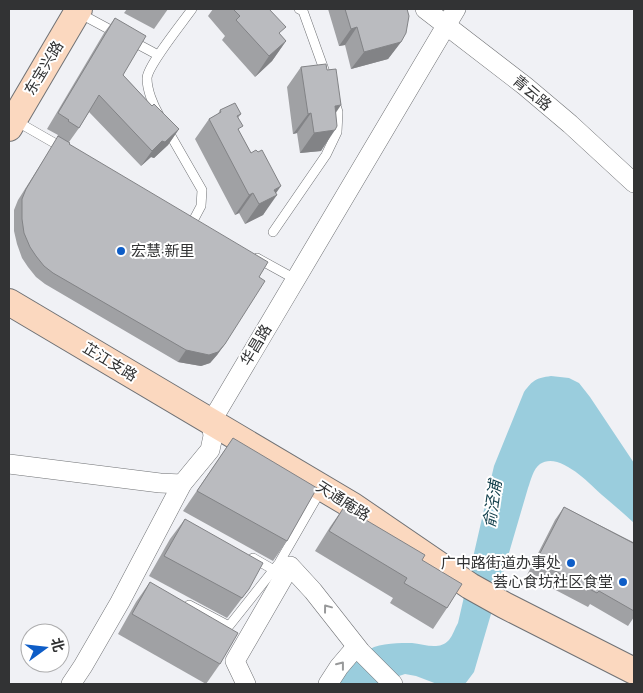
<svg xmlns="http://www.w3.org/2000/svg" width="643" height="693" font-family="'Alegreya Sans','Noto Sans SC',sans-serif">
	<rect width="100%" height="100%" fill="#f0f1f5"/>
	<path fill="#9acddd" d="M 551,376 L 569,378 L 579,383 L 590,397 L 634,463 L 634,523 C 624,514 613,504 602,495 C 589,483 559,451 540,464 C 533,469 531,480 528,488 L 474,672 L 465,684 L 437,684 L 416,676 L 405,674 L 396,677 L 388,684 L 335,684 C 346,671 356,657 370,649 C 380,643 401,643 412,643 C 424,644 439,651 449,640 C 453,635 455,628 458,623 L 494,466 L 524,392 C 533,380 536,378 551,376 Z"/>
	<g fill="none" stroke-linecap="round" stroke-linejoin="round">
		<defs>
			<g id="lane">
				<path d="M 299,9 L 303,11 L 326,75"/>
				<path d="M 79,13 L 118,34"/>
				<path d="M 130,40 L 158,55"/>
				<path d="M 159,115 C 153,105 147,90 147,78 C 148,65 183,22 192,9"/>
				<path d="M 16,121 L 63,148"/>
				<path d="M 167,129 L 202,190 L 201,206 L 193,221"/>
				<path d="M 273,232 L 326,155 L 337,132 L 338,112 L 335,102"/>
				<path d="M 257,258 L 295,279"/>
				<path d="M 253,558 L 274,570"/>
				<path d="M 189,605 L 229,626 L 279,563 L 321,490"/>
			</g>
			<g id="street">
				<path d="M 425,9 L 525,86 L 570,124 L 634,183"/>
				<path d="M 9,464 L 160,483 L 182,484"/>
				<path d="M 71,684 L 83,666 L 120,602 L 182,484 L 210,450 L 213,436 L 211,422 L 456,9"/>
				<path d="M 246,684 L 235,661 L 290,566 L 313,591 L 361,652 L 393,684"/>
				<path d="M 328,684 L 339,667 L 356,647"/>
			</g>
			<g id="secondary">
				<path d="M 9,128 L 79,9"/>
				<path d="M 9,302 L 353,506 L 470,586 L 504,605 L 634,671"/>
			</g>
		</defs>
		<use href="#lane" stroke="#707275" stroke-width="10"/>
		<use href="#street" stroke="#707275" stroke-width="20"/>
		<use href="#secondary" stroke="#707275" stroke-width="28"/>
		<use href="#lane" stroke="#fff" stroke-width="9"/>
		<use href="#street" stroke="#fff" stroke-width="19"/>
		<use href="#secondary" stroke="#fbd8bf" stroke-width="26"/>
	</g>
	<g fill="#a0a1a4">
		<path d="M 127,9 L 168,9 L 154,29 L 124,13 Z"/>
		<path d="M 213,9 L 269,9 L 280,35 L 286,41 L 272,61 L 255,77 L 222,40 L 225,36 L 208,16 Z"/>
		<path d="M 328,9 L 407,9 L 401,42 L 388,59 L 351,69 L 345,45 L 339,46 Z"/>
		<path d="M 115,18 L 123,75 L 152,106 L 179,129 L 168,145 L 154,158 L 151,157 L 141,166 L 89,112 L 79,128 L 69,142 L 69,144 L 259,277 L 225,344 L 217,355 L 210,363 L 201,366 L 178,362 L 45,284 L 36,277 L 28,267 L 22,258 L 17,244 L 14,231 L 14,210 L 18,200 L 58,137 L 57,137 L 58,135 L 47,129 L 104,33 Z"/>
		<path d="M 301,67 L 336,114 L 321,151 L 300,153 L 297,133 L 293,134 L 287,87 Z"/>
		<path d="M 220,110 L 241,114 L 238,118 L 239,131 L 251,153 L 276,193 L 263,215 L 245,224 L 239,213 L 235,215 L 195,139 L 209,119 L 218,114 Z"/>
		<path d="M 233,438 L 287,541 L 273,561 L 183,511 Z"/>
		<path d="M 344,507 L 422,560 L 447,608 L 433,629 L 390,603 L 393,598 L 315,551 L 330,527 Z"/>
		<path d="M 564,507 L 633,542 L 634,540 L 634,617 L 628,626 L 590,604 L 588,607 L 527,575 L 555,520 Z"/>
		<path d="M 185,519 L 249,589 L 227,618 L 149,576 L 170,539 Z"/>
		<path d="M 150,582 L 220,664 L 206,684 L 118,634 L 136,602 Z"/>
	</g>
	<g fill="#828386">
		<path d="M 357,27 L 345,45 L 339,46 L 351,29 Z"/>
		<path d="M 286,41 L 272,61 L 255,77 L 269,56 Z"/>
		<path d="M 401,42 L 388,59 L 351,69 L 364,52 Z"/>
		<path d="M 341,105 L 327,126 L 335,106 Z"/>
		<path d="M 311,113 L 297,133 L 293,134 L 308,114 Z"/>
		<path d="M 179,129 L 168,145 L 154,158 L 151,157 L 141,166 L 152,151 L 162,141 Z"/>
		<path d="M 335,130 L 321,151 L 300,153 L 314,133 Z"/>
		<path d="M 281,186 L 274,196 L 277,195 L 263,215 L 245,224 L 259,204 L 274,190 Z"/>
		<path d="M 253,193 L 239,213 L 235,215 L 249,195 Z"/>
		<path d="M 225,344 L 217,355 L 210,363 L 201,366 L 178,362 L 186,350 Z"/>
	</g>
	<g fill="#babbbf" stroke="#828386">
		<path d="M 233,9 L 269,9 L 286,27 L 279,33 L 286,41 L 269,56 L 236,20 L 240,16 Z"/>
		<path d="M 345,9 L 407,9 L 409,16 L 406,33 L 401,42 L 364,52 L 357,27 L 351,29 Z"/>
		<path d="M 115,18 L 146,36 L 123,75 L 152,106 L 154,104 L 179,129 L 165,142 L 162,141 L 152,151 L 99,95 L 79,128 L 68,121 L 69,120 L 58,113 Z"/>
		<path d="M 326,64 L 327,70 L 336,69 L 341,105 L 335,106 L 337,126 L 335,130 L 314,133 L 311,113 L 308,114 L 301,67 Z"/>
		<path d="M 235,103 L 241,114 L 237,116 L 243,126 L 238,129 L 251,153 L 256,150 L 258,152 L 262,150 L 281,186 L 274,190 L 277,195 L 259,204 L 253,193 L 249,195 L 209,119 L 221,112 L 220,110 Z"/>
		<path d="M 58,136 L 70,143 L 69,144 L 268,262 L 259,277 L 265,281 L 225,344 L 218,352 L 209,355 L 186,350 L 53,273 L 44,266 L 36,256 L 30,247 L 24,233 L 22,219 L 22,199 L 26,189 Z"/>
		<path d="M 233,438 L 317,488 L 287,541 L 197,491 Z"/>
		<path d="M 344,507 L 425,555 L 422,560 L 462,584 L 447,608 L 404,583 L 407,578 L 329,531 Z"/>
		<path d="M 564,507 L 633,543 L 634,541 L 634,611 L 599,591 L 597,593 L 536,561 Z"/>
		<path d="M 185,519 L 263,563 L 249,589 L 242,598 L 164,556 Z"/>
		<path d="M 150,582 L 238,633 L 220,664 L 132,614 Z"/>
	</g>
	<defs><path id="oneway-chevron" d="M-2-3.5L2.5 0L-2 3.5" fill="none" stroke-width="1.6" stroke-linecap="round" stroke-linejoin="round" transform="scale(1.25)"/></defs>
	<g stroke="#98999a">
		<use href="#oneway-chevron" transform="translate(327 608) rotate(-127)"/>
		<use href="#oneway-chevron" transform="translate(341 665) rotate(-52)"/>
	</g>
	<g fill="#0e5dc7" stroke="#fff" stroke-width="2">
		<circle cx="121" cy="251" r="5"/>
		<circle cx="571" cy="563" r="5"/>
		<circle cx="623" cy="582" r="5"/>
	</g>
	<g text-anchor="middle" stroke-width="4" stroke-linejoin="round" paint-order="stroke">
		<g font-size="15" fill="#323334" stroke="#fff">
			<text transform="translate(44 68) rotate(-59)" y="5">东宝兴路</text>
			<text transform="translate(532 93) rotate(40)" y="5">青云路</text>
			<text transform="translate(256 345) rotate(-59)" y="5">华昌路</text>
			<text transform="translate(110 362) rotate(31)" y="5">芷江支路</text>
			<text transform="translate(343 501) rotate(32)" y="5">天通庵路</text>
		</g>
		<g font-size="15" fill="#323334" stroke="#fff" text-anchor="end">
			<text x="131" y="256" text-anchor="start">宏慧·新里</text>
			<text x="561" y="568">广中路街道办事处</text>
			<text x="613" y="587">荟心食坊社区食堂</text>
		</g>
		<g font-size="16" font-style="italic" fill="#14414d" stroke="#fff">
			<text transform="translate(492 504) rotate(-82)" y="6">俞泾浦</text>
		</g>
	</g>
	<rect width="643" height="693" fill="none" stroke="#323334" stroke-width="20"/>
	<g transform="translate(45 648) rotate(75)"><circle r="24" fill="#ffffff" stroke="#adadae"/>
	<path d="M0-4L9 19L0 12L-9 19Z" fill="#0e5dc7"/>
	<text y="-8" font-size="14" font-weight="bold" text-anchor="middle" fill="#323334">北</text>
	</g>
</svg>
